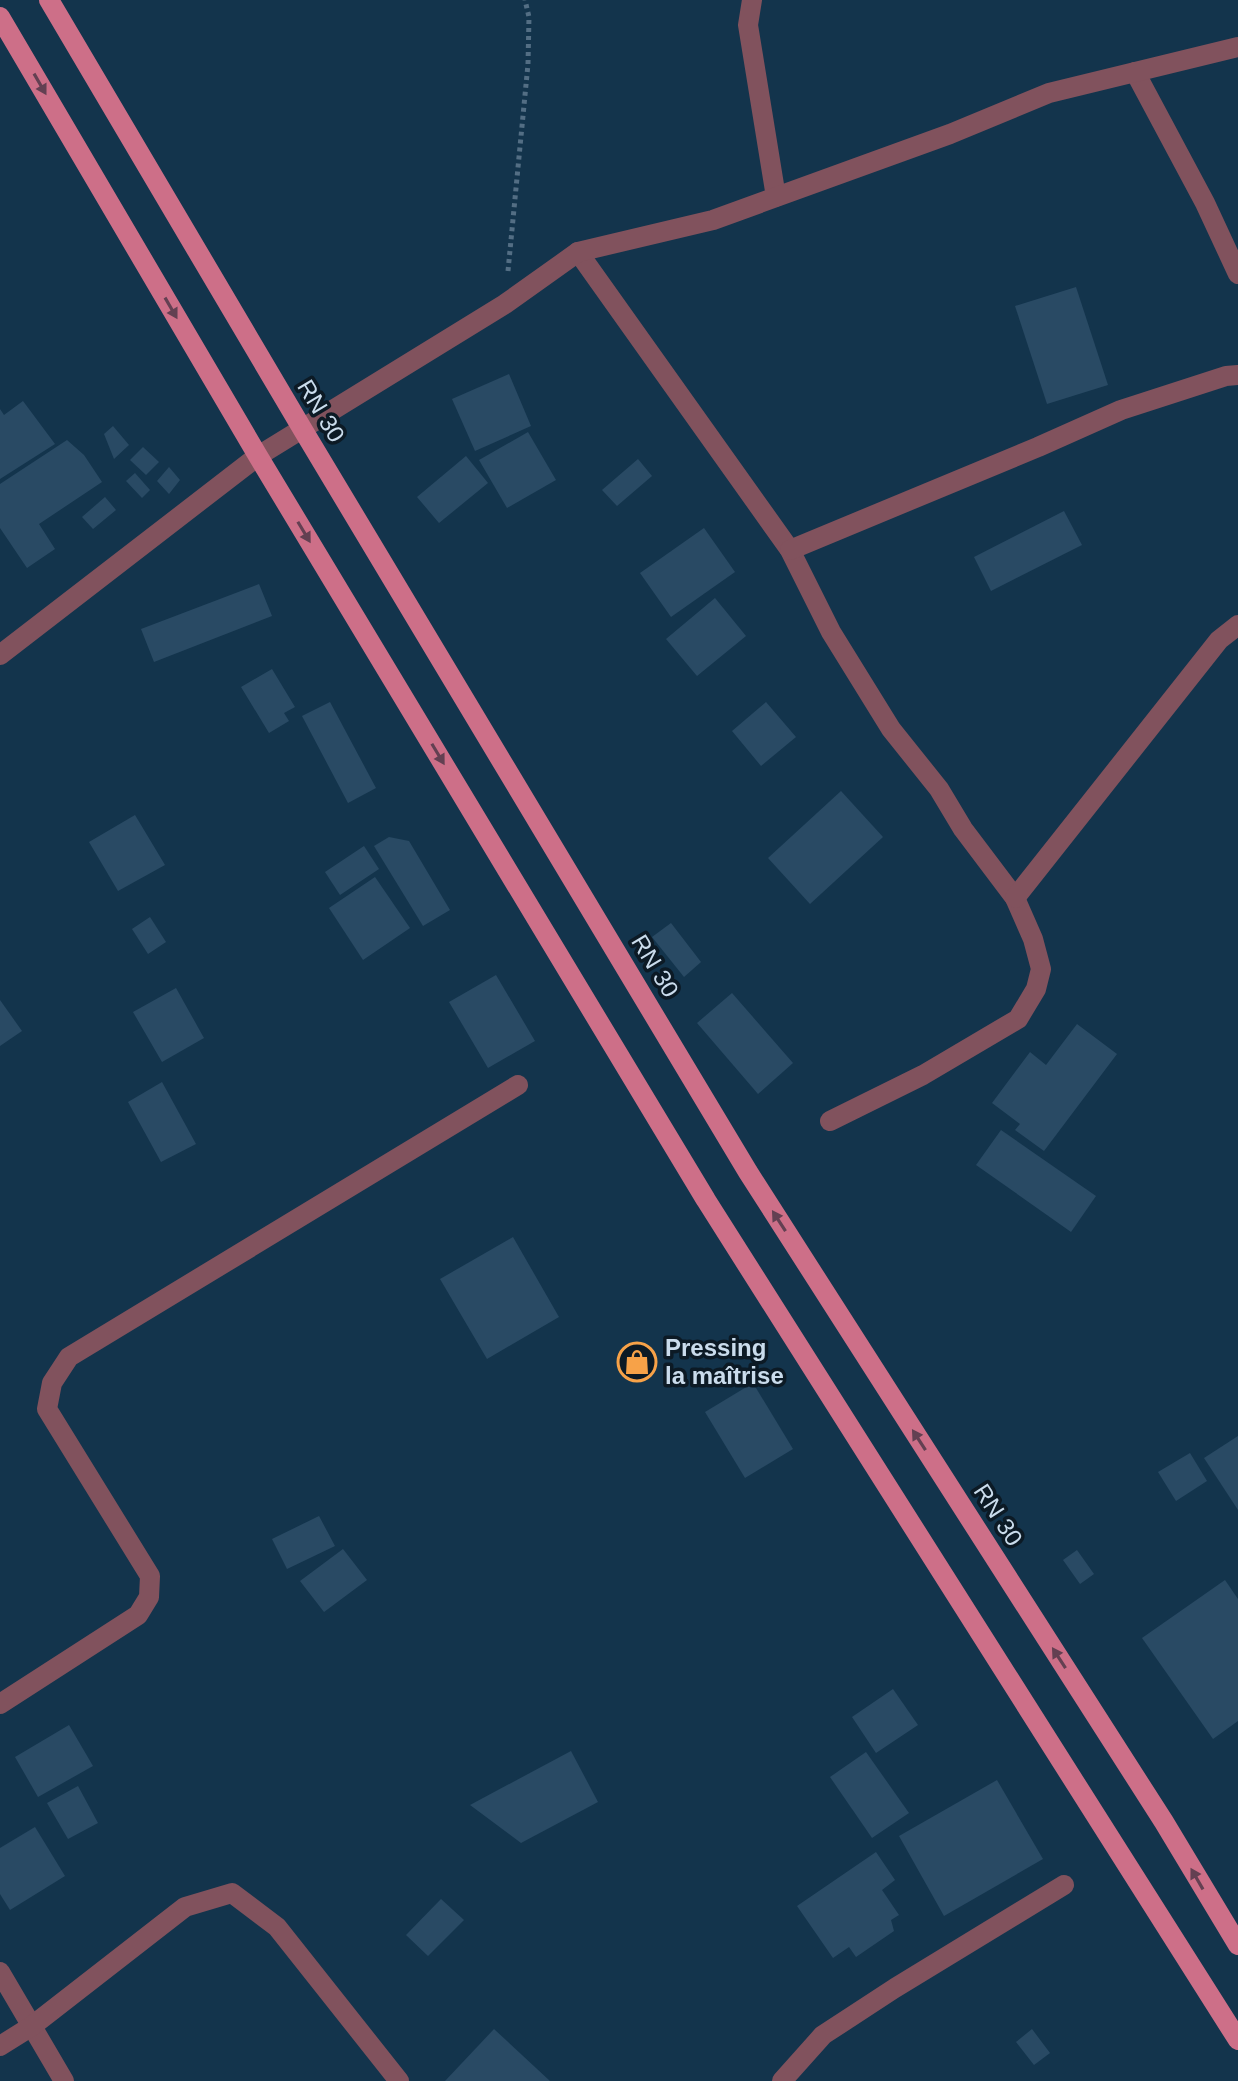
<svg xmlns="http://www.w3.org/2000/svg" width="1238" height="2081" font-family="Helvetica,sans-serif">
	<rect width="100%" height="100%" fill="#13344c"/>
	<g fill="#294a64">
		<path d="M 1076,287 L 1108,385 L 1047,404 L 1015,306 Z"/>
		<path d="M 509,374 L 531,426 L 475,451 L 452,399 Z"/>
		<path d="M 23,401 L 55,444 L 0,479 L 0,409 L 4,415 Z"/>
		<path d="M 113,426 L 129,445 L 114,459 L 104,434 Z"/>
		<path d="M 528,432 L 556,480 L 507,508 L 479,460 Z"/>
		<path d="M 67,440 L 84,455 L 102,482 L 39,524 L 55,549 L 27,568 L 0,528 L 0,484 Z"/>
		<path d="M 143,447 L 159,462 L 146,475 L 130,460 Z"/>
		<path d="M 466,456 L 488,483 L 439,523 L 417,497 Z"/>
		<path d="M 638,459 L 652,476 L 617,506 L 602,490 Z"/>
		<path d="M 169,467 L 180,480 L 169,494 L 157,481 Z"/>
		<path d="M 135,473 L 150,490 L 142,498 L 126,481 Z"/>
		<path d="M 105,497 L 116,510 L 93,529 L 82,517 Z"/>
		<path d="M 1064,511 L 1082,545 L 991,591 L 974,557 Z"/>
		<path d="M 704,528 L 735,572 L 671,617 L 640,573 Z"/>
		<path d="M 259,584 L 272,616 L 154,662 L 141,629 Z"/>
		<path d="M 715,598 L 746,636 L 697,676 L 666,639 Z"/>
		<path d="M 272,669 L 295,707 L 284,713 L 289,721 L 269,733 L 241,687 Z"/>
		<path d="M 330,702 L 376,788 L 348,803 L 302,716 Z"/>
		<path d="M 766,702 L 796,737 L 761,766 L 732,731 Z"/>
		<path d="M 841,791 L 883,837 L 810,904 L 768,858 Z"/>
		<path d="M 135,815 L 165,865 L 118,891 L 89,842 Z"/>
		<path d="M 389,837 L 409,841 L 450,910 L 423,926 L 374,846 Z"/>
		<path d="M 364,846 L 379,869 L 340,895 L 325,872 Z"/>
		<path d="M 375,877 L 410,928 L 363,960 L 329,908 Z"/>
		<path d="M 150,917 L 166,942 L 148,954 L 132,929 Z"/>
		<path d="M 671,923 L 701,962 L 684,977 L 652,937 Z"/>
		<path d="M 496,975 L 535,1041 L 488,1068 L 449,1002 Z"/>
		<path d="M 176,988 L 204,1038 L 162,1062 L 133,1012 Z"/>
		<path d="M 732,993 L 793,1063 L 758,1094 L 697,1023 Z"/>
		<path d="M 0,1000 L 22,1031 L 0,1046 Z"/>
		<path d="M 1077,1024 L 1117,1054 L 1044,1151 L 1015,1130 L 1020,1124 L 992,1103 L 1030,1052 L 1046,1065 Z"/>
		<path d="M 162,1082 L 196,1144 L 161,1162 L 128,1102 Z"/>
		<path d="M 1001,1130 L 1096,1196 L 1071,1232 L 976,1165 Z"/>
		<path d="M 513,1237 L 559,1317 L 487,1359 L 440,1279 Z"/>
		<path d="M 753,1383 L 793,1449 L 745,1478 L 705,1412 Z"/>
		<path d="M 1238,1436 L 1238,1510 L 1204,1458 Z"/>
		<path d="M 1190,1453 L 1207,1481 L 1176,1501 L 1158,1472 Z"/>
		<path d="M 319,1516 L 335,1546 L 287,1569 L 272,1539 Z"/>
		<path d="M 343,1549 L 367,1580 L 324,1612 L 300,1581 Z"/>
		<path d="M 1077,1550 L 1094,1574 L 1080,1584 L 1063,1560 Z"/>
		<path d="M 1225,1580 L 1238,1599 L 1238,1721 L 1213,1739 L 1142,1638 Z"/>
		<path d="M 893,1689 L 918,1725 L 876,1753 L 852,1717 Z"/>
		<path d="M 69,1725 L 93,1766 L 38,1797 L 15,1757 Z"/>
		<path d="M 571,1751 L 598,1802 L 521,1843 L 470,1805 Z"/>
		<path d="M 866,1752 L 909,1813 L 872,1838 L 830,1777 Z"/>
		<path d="M 997,1780 L 1043,1859 L 944,1916 L 899,1836 Z"/>
		<path d="M 78,1786 L 98,1823 L 68,1839 L 47,1803 Z"/>
		<path d="M 35,1827 L 65,1876 L 10,1910 L 0,1894 L 0,1848 Z"/>
		<path d="M 876,1852 L 895,1880 L 882,1890 L 899,1915 L 891,1920 L 894,1931 L 856,1957 L 849,1947 L 833,1958 L 797,1906 Z"/>
		<path d="M 441,1899 L 464,1920 L 428,1956 L 406,1935 Z"/>
		<path d="M 494,2029 L 550,2081 L 445,2081 Z"/>
		<path d="M 1032,2029 L 1050,2053 L 1034,2065 L 1016,2042 Z"/>
	</g>
	<g fill="none" stroke-linecap="round" stroke-linejoin="round">
		<path stroke="#536e84" stroke-width="5" stroke-dasharray="4 4" stroke-linecap="butt" d="M 508,271 L 528,64 L 529,17 L 525,0"/>
		<g stroke="#81525d" stroke-width="20">
			<path d="M 752,0 L 748,25 L 776,197"/>
			<path d="M 1135,72 L 1205,203 L 1238,274"/>
			<path d="M 578,252 L 790,550 L 831,632 L 891,729 L 939,789 L 963,829 L 1015,898 L 1033,939 L 1041,969 L 1036,989 L 1018,1019 L 923,1075 L 830,1121"/>
			<path d="M 790,550 L 1038,447 L 1121,410 L 1226,376 L 1238,375"/>
			<path d="M 0,655 L 258,456 L 505,304 L 578,252 L 713,220 L 950,134 L 1049,93 L 1238,47"/>
			<path d="M 1015,898 L 1219,640 L 1238,625"/>
			<path d="M 0,1704 L 138,1615 L 149,1597 L 150,1576 L 47,1409 L 52,1383 L 69,1357 L 518,1085"/>
			<path d="M 0,1972 L 64,2081"/>
			<path d="M 0,2046 L 32,2026 L 185,1907 L 232,1893 L 277,1927 L 399,2081"/>
			<path d="M 782,2081 L 823,2035 L 895,1988 L 1064,1885"/>
		</g>
		<g stroke="#cd6f88" stroke-width="20">
			<path d="M 49,0 L 303,430 L 748,1172 L 1164,1822 L 1238,1945"/>
			<path d="M 0,17 L 258,456 L 706,1200 L 1238,2040"/>
		</g>
	</g>
	<defs><path id="oneway-solid" d="M-6-.8H1V-3.2L6.5 0L1 3.2V.8H-6Z" transform="scale(2)"/></defs>
	<g fill="#634052">
		<use href="#oneway-solid" transform="translate(40 84) rotate(60)"/>
		<use href="#oneway-solid" transform="translate(171 308) rotate(60)"/>
		<use href="#oneway-solid" transform="translate(304 532) rotate(59)"/>
		<use href="#oneway-solid" transform="translate(438 754) rotate(59)"/>
		<use href="#oneway-solid" transform="translate(779 1221) rotate(-123)"/>
		<use href="#oneway-solid" transform="translate(919 1440) rotate(-123)"/>
		<use href="#oneway-solid" transform="translate(1059 1658) rotate(-123)"/>
		<use href="#oneway-solid" transform="translate(1197 1879) rotate(-120)"/>
	</g>
	<defs>
		<symbol id="shop-ring" viewBox="-11 -11 22 22"><circle r="9.5" fill="#0c1a25" stroke="#f7a248" stroke-width="1.5"/><path d="M-5-2.5h2.3a2.7 3.5 0 0 1 5.4 0H5L5.5 6h-11ZM-1.5-2.5h3a1.5 2.3 0 0 0-3 0Z" fill="#f7a248"/></symbol>
	</defs>
	<g fill-rule="evenodd">
		<use href="#shop-ring" x="615" y="1340" width="44" height="44"/>
	</g>
	<g text-anchor="middle" stroke-width="7" stroke-linejoin="round" paint-order="stroke">
		<g font-size="24" fill="#cadcec" stroke="#0c1a25">
			<text transform="translate(321 411) rotate(59)" y="8">RN 30</text>
			<text transform="translate(655 966) rotate(59)" y="8">RN 30</text>
			<text transform="translate(998 1515) rotate(57)" y="8">RN 30</text>
		</g>
		<g font-size="24" font-weight="bold" fill="#cadcec" stroke="#0c1a25" text-anchor="start">
			<text x="665" y="1356">Pressing<tspan x="665" dy="28">la maîtrise</tspan></text>
		</g>
	</g>
</svg>
